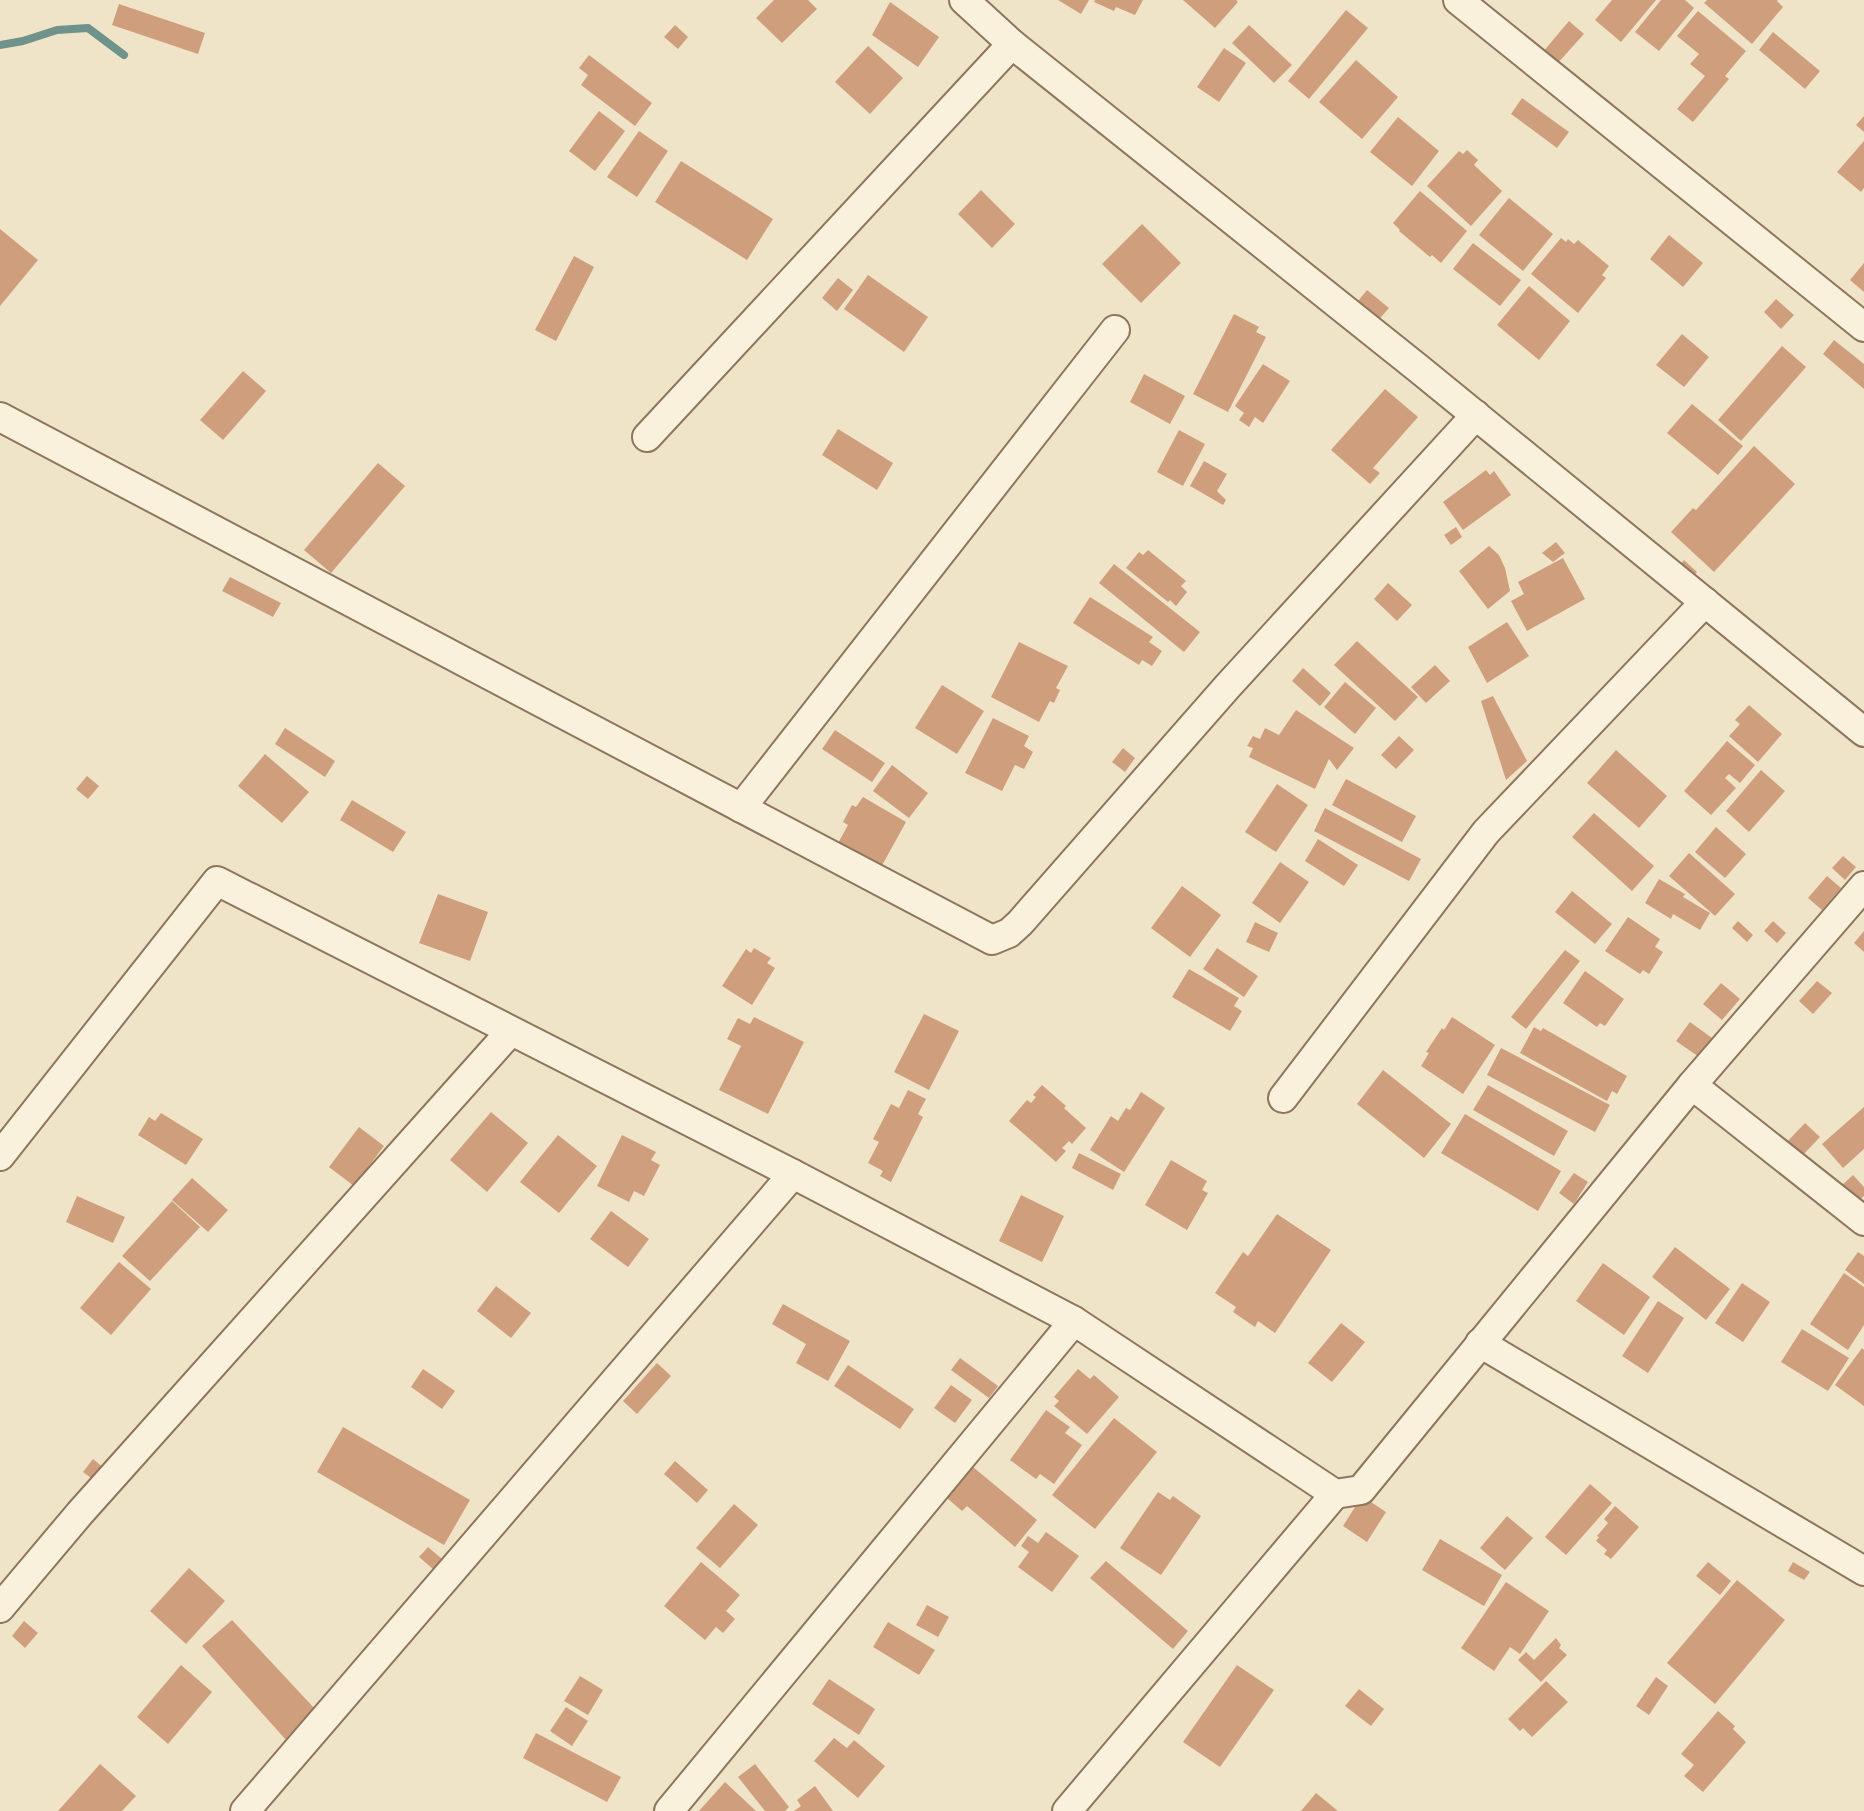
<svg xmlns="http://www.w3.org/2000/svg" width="1864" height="1811" font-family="'Roboto Serif',serif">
	<rect width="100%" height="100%" fill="#f0e4c8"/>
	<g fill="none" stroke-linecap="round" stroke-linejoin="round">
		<path stroke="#6f938a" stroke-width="8" d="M 0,45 L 23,41 L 57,30 L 88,28 L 124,55"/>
	</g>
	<g fill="#cf9f7d">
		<path d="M 774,0 L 808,0 L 817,9 L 782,43 L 756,18 Z"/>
		<path d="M 1058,0 L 1089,0 L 1081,14 Z"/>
		<path d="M 1095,0 L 1143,0 L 1135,15 L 1116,7 L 1114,11 L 1094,2 Z"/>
		<path d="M 1183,0 L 1236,0 L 1238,2 L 1215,28 Z"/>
		<path d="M 1612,0 L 1656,0 L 1621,42 L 1595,20 Z"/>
		<path d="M 1661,0 L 1685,0 L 1694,8 L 1659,51 L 1635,32 Z"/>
		<path d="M 1707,0 L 1778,0 L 1777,1 L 1783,7 L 1752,44 L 1704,3 Z"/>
		<path d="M 890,2 L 939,37 L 918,67 L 872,35 Z"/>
		<path d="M 119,4 L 205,33 L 198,54 L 112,25 Z"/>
		<path d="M 1346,10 L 1368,28 L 1309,99 L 1288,81 Z"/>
		<path d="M 1698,11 L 1746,51 L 1725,76 L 1729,79 L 1693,122 L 1677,109 L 1705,76 L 1690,64 L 1699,54 L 1677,36 Z"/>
		<path d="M 1569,21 L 1584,34 L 1556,65 L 1542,53 Z"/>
		<path d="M 675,25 L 688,37 L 678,49 L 664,37 Z"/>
		<path d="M 1249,25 L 1292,65 L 1274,83 L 1232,43 Z"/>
		<path d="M 1773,32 L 1820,71 L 1805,89 L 1759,50 Z"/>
		<path d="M 868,46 L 903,78 L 870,114 L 835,82 Z"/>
		<path d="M 1224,48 L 1246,63 L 1219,102 L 1197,87 Z"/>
		<path d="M 589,55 L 652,103 L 635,126 L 581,85 L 588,75 L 579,68 Z"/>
		<path d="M 1356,60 L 1398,97 L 1362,139 L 1319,102 Z"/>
		<path d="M 1522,98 L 1569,132 L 1557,148 L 1511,114 Z"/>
		<path d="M 599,111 L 625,131 L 595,171 L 569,151 Z"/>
		<path d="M 1864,116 L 1864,132 L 1856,125 Z"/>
		<path d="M 1398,117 L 1439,151 L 1412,186 L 1370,152 Z"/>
		<path d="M 639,131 L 668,151 L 637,197 L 607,177 Z"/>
		<path d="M 1864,141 L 1864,188 L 1861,192 L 1837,172 Z"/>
		<path d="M 1467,150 L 1478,160 L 1474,165 L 1502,191 L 1471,226 L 1427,186 L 1459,151 L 1463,154 Z"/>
		<path d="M 681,161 L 773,219 L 747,260 L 655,202 Z"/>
		<path d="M 981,190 L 1015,224 L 992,248 L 958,214 Z"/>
		<path d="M 1420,191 L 1467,231 L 1441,263 L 1432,255 L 1430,257 L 1399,231 L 1400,230 L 1393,223 Z"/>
		<path d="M 1509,198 L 1553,234 L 1523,271 L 1479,235 Z"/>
		<path d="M 1142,224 L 1181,263 L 1141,303 L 1102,264 Z"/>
		<path d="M 0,229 L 38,260 L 0,306 Z"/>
		<path d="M 1669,235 L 1703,263 L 1683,287 L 1650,259 Z"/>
		<path d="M 1561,238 L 1566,242 L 1568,239 L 1574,244 L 1578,240 L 1609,266 L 1602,275 L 1606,278 L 1578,313 L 1531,274 Z"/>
		<path d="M 1473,243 L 1521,280 L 1500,306 L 1453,269 Z"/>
		<path d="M 574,256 L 594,267 L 556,341 L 535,330 Z"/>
		<path d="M 1864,263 L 1864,292 L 1850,280 Z"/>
		<path d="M 868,275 L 928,317 L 904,352 L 844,309 Z"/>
		<path d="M 838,278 L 853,290 L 837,311 L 822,298 Z"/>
		<path d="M 1529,286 L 1570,321 L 1539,360 L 1497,325 Z"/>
		<path d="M 1367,290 L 1389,308 L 1376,323 L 1354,306 Z"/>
		<path d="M 1776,299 L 1794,315 L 1781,329 L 1764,312 Z"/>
		<path d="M 1234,314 L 1259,327 L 1256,332 L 1266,337 L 1228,412 L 1193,394 Z"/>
		<path d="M 1682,334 L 1709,357 L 1684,387 L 1656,365 Z"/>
		<path d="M 1834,340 L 1864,364 L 1864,389 L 1823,354 Z"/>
		<path d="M 1782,346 L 1806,367 L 1741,441 L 1718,420 Z"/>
		<path d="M 1263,364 L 1290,381 L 1263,423 L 1255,417 L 1249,427 L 1239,420 L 1244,413 L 1235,406 Z"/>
		<path d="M 243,371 L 266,391 L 223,440 L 200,420 Z"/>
		<path d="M 1144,374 L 1185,396 L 1170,424 L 1130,402 Z"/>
		<path d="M 1385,389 L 1418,417 L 1373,468 L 1380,473 L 1370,484 L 1331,450 Z"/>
		<path d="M 1692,404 L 1743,446 L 1718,475 L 1667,433 Z"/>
		<path d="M 838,429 L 893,463 L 877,490 L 822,455 Z"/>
		<path d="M 1179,430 L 1205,444 L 1183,486 L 1157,472 Z"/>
		<path d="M 1754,446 L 1795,484 L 1714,572 L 1671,532 L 1693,508 L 1696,510 Z"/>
		<path d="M 1204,461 L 1227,474 L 1217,491 L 1226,500 L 1223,505 L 1190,486 Z"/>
		<path d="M 378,463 L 405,486 L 331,573 L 304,550 Z"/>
		<path d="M 1486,470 L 1490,475 L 1494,471 L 1511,495 L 1463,530 L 1443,502 Z"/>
		<path d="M 1456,527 L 1462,537 L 1451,545 L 1444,535 Z"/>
		<path d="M 1556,542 L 1565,553 L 1553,562 L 1542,553 Z"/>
		<path d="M 1489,546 L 1499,555 L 1505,568 L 1510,591 L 1488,609 L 1459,571 Z"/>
		<path d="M 1148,550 L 1186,581 L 1181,586 L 1187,592 L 1176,606 L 1170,600 L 1168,602 L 1126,568 L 1139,552 L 1143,555 Z"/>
		<path d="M 1563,558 L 1585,599 L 1527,631 L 1511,601 L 1524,594 L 1518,582 Z"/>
		<path d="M 1684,560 L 1697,572 L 1689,581 L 1676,569 Z"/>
		<path d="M 1114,564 L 1200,632 L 1184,652 L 1099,583 Z"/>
		<path d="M 230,577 L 281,603 L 273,617 L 222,591 Z"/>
		<path d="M 1388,583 L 1412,605 L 1397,621 L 1374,599 Z"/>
		<path d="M 1090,597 L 1153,637 L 1149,642 L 1162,651 L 1152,666 L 1142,660 L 1139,665 L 1073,623 Z"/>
		<path d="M 1507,622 L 1529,656 L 1487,683 L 1468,647 Z"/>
		<path d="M 1357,641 L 1418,697 L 1395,721 L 1334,665 Z"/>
		<path d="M 1019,642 L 1068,666 L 1056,688 L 1060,690 L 1054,703 L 1050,701 L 1039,722 L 991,697 Z"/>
		<path d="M 1435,665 L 1450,681 L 1426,703 L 1411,687 Z"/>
		<path d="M 1303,668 L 1331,693 L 1320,706 L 1292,681 Z"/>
		<path d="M 1345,682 L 1376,708 L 1355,734 L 1324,707 Z"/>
		<path d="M 942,685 L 984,711 L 957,754 L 915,728 Z"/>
		<path d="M 1493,696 L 1527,761 L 1506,780 L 1481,701 Z"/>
		<path d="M 1749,705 L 1782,734 L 1758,762 L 1729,736 L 1740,724 L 1735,720 Z"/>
		<path d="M 1296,710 L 1354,748 L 1337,770 L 1329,759 L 1315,789 L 1249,757 L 1253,748 L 1247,746 L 1253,736 L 1260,739 L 1265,728 L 1279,735 Z"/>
		<path d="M 993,718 L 1029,736 L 1024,746 L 1033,752 L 1024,769 L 1015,765 L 1002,791 L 965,773 Z"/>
		<path d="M 285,728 L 335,761 L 325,777 L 275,744 Z"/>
		<path d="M 835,730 L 885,763 L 872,782 L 822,749 Z"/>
		<path d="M 1399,736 L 1414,750 L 1396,769 L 1381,755 Z"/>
		<path d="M 1727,741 L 1755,765 L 1740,783 L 1729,774 L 1725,778 L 1736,788 L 1711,815 L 1684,791 Z"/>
		<path d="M 1123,748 L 1135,758 L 1125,772 L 1112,762 Z"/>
		<path d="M 1616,750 L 1667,796 L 1639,828 L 1587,783 Z"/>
		<path d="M 265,754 L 309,792 L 282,823 L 238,786 Z"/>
		<path d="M 892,765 L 928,793 L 909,818 L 873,791 Z"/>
		<path d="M 1761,770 L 1785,791 L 1749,832 L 1726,811 Z"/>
		<path d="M 87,776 L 99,786 L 88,799 L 76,789 Z"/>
		<path d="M 1346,779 L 1416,816 L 1402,842 L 1332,805 Z"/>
		<path d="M 1277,784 L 1308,805 L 1276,852 L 1245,832 Z"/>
		<path d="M 863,797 L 906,822 L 880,869 L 837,845 L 848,825 L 843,822 L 852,805 L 856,807 Z"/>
		<path d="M 352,800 L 406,832 L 393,852 L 340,820 Z"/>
		<path d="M 1325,808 L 1421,859 L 1409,881 L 1314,831 Z"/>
		<path d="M 1594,813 L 1654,866 L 1632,891 L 1572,837 Z"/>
		<path d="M 1716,827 L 1746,854 L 1725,878 L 1695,852 Z"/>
		<path d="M 1318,839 L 1358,865 L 1344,886 L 1305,861 Z"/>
		<path d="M 1689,853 L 1735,894 L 1715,916 L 1669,876 Z"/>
		<path d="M 1843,856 L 1856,867 L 1845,880 L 1832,868 Z"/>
		<path d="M 1280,862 L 1309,882 L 1280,923 L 1252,903 Z"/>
		<path d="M 1827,876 L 1841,888 L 1822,910 L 1808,898 Z"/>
		<path d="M 1659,879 L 1685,894 L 1683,897 L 1710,913 L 1700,930 L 1673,914 L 1671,919 L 1645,903 Z"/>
		<path d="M 1182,886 L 1221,915 L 1190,957 L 1151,928 Z"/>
		<path d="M 1572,891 L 1612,924 L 1595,944 L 1555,912 Z"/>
		<path d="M 438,894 L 488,912 L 470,961 L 419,943 Z"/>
		<path d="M 1628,917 L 1660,939 L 1655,947 L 1663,952 L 1649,974 L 1643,970 L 1640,974 L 1605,951 Z"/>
		<path d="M 1738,921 L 1753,935 L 1747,942 L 1732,928 Z"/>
		<path d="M 1773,921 L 1786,933 L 1777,943 L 1764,931 Z"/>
		<path d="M 1255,922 L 1278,933 L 1269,952 L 1246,942 Z"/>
		<path d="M 1864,931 L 1864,952 L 1854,943 Z"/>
		<path d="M 754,948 L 771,958 L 767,963 L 775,968 L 752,1005 L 722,986 L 746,949 L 751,953 Z"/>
		<path d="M 1217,948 L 1258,976 L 1244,997 L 1203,969 Z"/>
		<path d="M 1565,950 L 1580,961 L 1526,1029 L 1511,1017 Z"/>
		<path d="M 1189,969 L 1239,998 L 1234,1006 L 1242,1011 L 1230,1031 L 1172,997 Z"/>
		<path d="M 1585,971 L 1624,999 L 1605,1026 L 1600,1023 L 1597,1027 L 1563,1003 Z"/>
		<path d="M 1817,981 L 1832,993 L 1813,1014 L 1799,1001 Z"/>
		<path d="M 1721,983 L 1740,999 L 1722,1020 L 1703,1004 Z"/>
		<path d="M 924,1014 L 959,1031 L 929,1090 L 894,1072 Z"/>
		<path d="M 754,1017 L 804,1042 L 768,1114 L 719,1090 L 741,1046 L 727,1039 L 738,1018 L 750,1024 Z"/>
		<path d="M 1452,1017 L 1495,1045 L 1463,1094 L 1421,1066 L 1429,1053 L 1426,1052 L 1442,1028 L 1444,1030 Z"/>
		<path d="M 1690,1022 L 1712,1038 L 1699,1057 L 1676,1041 Z"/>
		<path d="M 1534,1027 L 1541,1031 L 1543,1028 L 1627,1076 L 1617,1094 L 1612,1091 L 1607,1101 L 1520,1053 Z"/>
		<path d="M 1501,1048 L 1610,1105 L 1595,1132 L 1487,1075 Z"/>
		<path d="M 1383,1070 L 1451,1124 L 1424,1158 L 1357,1104 Z"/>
		<path d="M 1042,1085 L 1066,1106 L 1064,1108 L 1086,1128 L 1072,1144 L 1069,1141 L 1062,1148 L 1066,1151 L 1056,1162 L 1009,1121 L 1027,1100 L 1031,1103 L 1036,1097 L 1033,1095 Z"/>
		<path d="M 1488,1085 L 1568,1131 L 1554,1156 L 1473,1110 Z"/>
		<path d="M 908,1090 L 926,1099 L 918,1114 L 923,1117 L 891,1182 L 880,1176 L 883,1171 L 868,1163 L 879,1142 L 873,1139 L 891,1104 L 899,1108 Z"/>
		<path d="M 1141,1092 L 1165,1108 L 1124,1172 L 1090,1150 L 1111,1116 L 1118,1121 L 1126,1108 L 1130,1110 Z"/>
		<path d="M 1864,1107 L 1864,1149 L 1843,1168 L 1822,1144 Z"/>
		<path d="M 491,1112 L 528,1143 L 487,1192 L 450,1160 Z"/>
		<path d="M 161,1113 L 203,1139 L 186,1165 L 138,1135 L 149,1117 L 155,1121 Z"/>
		<path d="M 1465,1114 L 1561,1171 L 1538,1211 L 1441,1153 Z"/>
		<path d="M 1805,1123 L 1820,1137 L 1800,1158 L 1785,1144 Z"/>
		<path d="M 359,1127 L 384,1146 L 354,1186 L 329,1167 Z"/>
		<path d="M 558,1135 L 597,1166 L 559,1213 L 520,1182 Z"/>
		<path d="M 622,1135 L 656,1152 L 651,1160 L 660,1165 L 644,1196 L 634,1191 L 629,1202 L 597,1186 Z"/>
		<path d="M 1079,1153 L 1121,1174 L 1113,1190 L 1072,1168 Z"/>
		<path d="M 1171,1160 L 1207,1181 L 1202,1190 L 1208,1193 L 1187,1230 L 1145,1205 Z"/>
		<path d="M 1574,1173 L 1588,1182 L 1574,1204 L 1559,1193 Z"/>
		<path d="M 1853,1175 L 1864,1187 L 1864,1196 L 1854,1204 L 1839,1188 Z"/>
		<path d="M 192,1178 L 228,1210 L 208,1232 L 172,1200 Z"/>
		<path d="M 1021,1195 L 1064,1216 L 1042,1262 L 999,1241 Z"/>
		<path d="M 77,1196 L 125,1217 L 113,1243 L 66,1222 Z"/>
		<path d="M 172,1201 L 200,1227 L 150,1281 L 122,1256 Z"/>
		<path d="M 611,1211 L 649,1239 L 628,1267 L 590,1239 Z"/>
		<path d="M 1277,1214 L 1331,1250 L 1275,1333 L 1258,1321 L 1255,1327 L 1233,1312 L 1236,1307 L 1215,1293 L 1243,1252 L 1248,1256 Z"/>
		<path d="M 1675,1247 L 1730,1289 L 1706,1320 L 1652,1277 Z"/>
		<path d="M 1858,1252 L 1864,1256 L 1864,1284 L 1845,1270 Z"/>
		<path d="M 119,1262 L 151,1289 L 111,1335 L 80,1308 Z"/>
		<path d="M 1603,1263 L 1650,1297 L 1624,1335 L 1576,1301 Z"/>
		<path d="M 1844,1273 L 1864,1287 L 1864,1325 L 1848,1350 L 1810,1324 Z"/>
		<path d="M 1742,1283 L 1770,1302 L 1743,1342 L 1715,1323 Z"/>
		<path d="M 496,1286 L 531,1313 L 511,1338 L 477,1311 Z"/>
		<path d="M 1658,1301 L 1684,1318 L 1648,1373 L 1622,1356 Z"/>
		<path d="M 783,1304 L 850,1341 L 828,1381 L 796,1363 L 806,1344 L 772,1324 Z"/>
		<path d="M 1341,1323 L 1365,1342 L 1332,1382 L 1308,1363 Z"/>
		<path d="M 1802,1329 L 1849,1358 L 1828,1391 L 1781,1362 Z"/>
		<path d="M 1862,1348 L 1864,1350 L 1864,1406 L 1835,1385 Z"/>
		<path d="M 960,1358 L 998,1386 L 989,1398 L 951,1370 Z"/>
		<path d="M 657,1363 L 671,1376 L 637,1414 L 623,1401 Z"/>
		<path d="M 848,1365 L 914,1409 L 900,1429 L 834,1386 Z"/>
		<path d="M 423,1369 L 455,1391 L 442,1409 L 411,1387 Z"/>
		<path d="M 1078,1369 L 1090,1379 L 1094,1375 L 1119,1397 L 1087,1434 L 1054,1406 L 1059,1401 L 1054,1397 Z"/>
		<path d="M 951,1385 L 972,1400 L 955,1423 L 934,1408 Z"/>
		<path d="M 1046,1410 L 1070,1427 L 1065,1433 L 1082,1445 L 1054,1484 L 1040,1474 L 1036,1479 L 1010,1460 Z"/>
		<path d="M 1114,1418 L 1157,1452 L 1095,1529 L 1052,1495 Z"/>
		<path d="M 343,1427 L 470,1500 L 444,1545 L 317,1472 Z"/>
		<path d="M 93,1459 L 105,1469 L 95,1481 L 83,1472 Z"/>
		<path d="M 675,1461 L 708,1490 L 697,1503 L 664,1474 Z"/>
		<path d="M 973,1467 L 1037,1520 L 1015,1547 L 967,1506 L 962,1511 L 947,1498 Z"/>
		<path d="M 1590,1484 L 1612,1503 L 1566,1555 L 1545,1537 Z"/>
		<path d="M 1158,1492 L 1170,1500 L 1173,1496 L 1201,1516 L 1161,1575 L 1120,1548 Z"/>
		<path d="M 1362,1496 L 1386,1512 L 1367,1542 L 1343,1526 Z"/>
		<path d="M 734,1504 L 758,1525 L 720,1568 L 696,1548 Z"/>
		<path d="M 1615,1506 L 1639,1527 L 1611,1559 L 1604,1554 L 1607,1550 L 1596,1541 L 1599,1537 L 1597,1536 L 1608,1523 L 1604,1519 Z"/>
		<path d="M 1507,1516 L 1533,1538 L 1505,1570 L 1480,1548 Z"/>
		<path d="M 1046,1532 L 1079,1556 L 1052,1592 L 1018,1567 L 1029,1552 L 1021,1546 L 1028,1536 L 1038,1543 Z"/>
		<path d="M 1440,1539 L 1502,1575 L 1484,1606 L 1422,1570 Z"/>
		<path d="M 428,1547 L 442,1559 L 433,1569 L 419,1557 Z"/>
		<path d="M 1106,1561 L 1188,1631 L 1173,1649 L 1090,1578 Z"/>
		<path d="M 701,1562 L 740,1595 L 726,1611 L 735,1619 L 723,1633 L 716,1627 L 705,1640 L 664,1606 Z"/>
		<path d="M 1708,1562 L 1731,1581 L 1720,1595 L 1696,1576 Z"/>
		<path d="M 1793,1562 L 1810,1572 L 1804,1580 L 1788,1571 Z"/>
		<path d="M 189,1568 L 225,1601 L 186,1644 L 150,1611 Z"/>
		<path d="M 1737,1580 L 1785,1620 L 1715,1704 L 1667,1663 Z"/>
		<path d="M 1506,1582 L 1549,1611 L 1520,1654 L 1510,1647 L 1494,1671 L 1461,1648 Z"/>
		<path d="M 927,1605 L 949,1617 L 938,1637 L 916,1625 Z"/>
		<path d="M 232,1620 L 315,1709 L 286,1740 L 202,1646 Z"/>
		<path d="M 24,1621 L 38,1633 L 25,1648 L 12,1636 Z"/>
		<path d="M 888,1622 L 935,1650 L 919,1675 L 873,1647 Z"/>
		<path d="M 1556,1638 L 1561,1645 L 1559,1648 L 1567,1655 L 1541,1682 L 1518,1660 L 1526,1652 L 1534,1660 Z"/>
		<path d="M 181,1665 L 212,1692 L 168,1744 L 137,1717 Z"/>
		<path d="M 1237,1665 L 1274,1690 L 1220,1767 L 1183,1742 Z"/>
		<path d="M 580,1676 L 603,1690 L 588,1715 L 564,1701 Z"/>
		<path d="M 1656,1677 L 1668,1686 L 1649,1715 L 1636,1706 Z"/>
		<path d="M 829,1679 L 875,1709 L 859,1735 L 812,1704 Z"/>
		<path d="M 1546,1681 L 1568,1702 L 1532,1737 L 1523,1728 L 1520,1731 L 1508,1719 Z"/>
		<path d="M 1359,1689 L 1384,1709 L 1371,1726 L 1345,1706 Z"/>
		<path d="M 566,1707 L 588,1721 L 572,1746 L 550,1731 Z"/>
		<path d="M 1718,1711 L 1735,1726 L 1733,1729 L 1746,1742 L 1703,1792 L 1684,1776 L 1694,1765 L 1681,1754 Z"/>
		<path d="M 536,1733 L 621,1777 L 607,1802 L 523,1758 Z"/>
		<path d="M 834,1738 L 847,1748 L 854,1740 L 885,1766 L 858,1798 L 814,1761 Z"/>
		<path d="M 100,1764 L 136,1796 L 122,1811 L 58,1811 Z"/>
		<path d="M 755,1764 L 789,1807 L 785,1811 L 765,1811 L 738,1777 Z"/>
		<path d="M 725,1782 L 756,1811 L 699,1811 Z"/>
		<path d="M 815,1786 L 833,1811 L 794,1811 L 801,1806 L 797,1800 Z"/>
		<path d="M 1316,1793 L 1338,1811 L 1301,1811 Z"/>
	</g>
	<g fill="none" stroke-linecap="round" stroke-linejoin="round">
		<defs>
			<g id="minor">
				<path d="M 964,0 L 1012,44 L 1419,369 L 1864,732"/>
				<path d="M 1458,0 L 1864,327"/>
				<path d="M 0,417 L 992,940 L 1009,933 L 1020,923 L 1227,687 L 1476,415"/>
				<path d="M 647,437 L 1012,44"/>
				<path d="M 741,808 L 1115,330"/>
				<path d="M 1692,1085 L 1864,1221"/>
				<path d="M 1283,1098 L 1486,832 L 1705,602"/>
				<path d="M 0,1156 L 217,881 L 793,1174 L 1074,1321 L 1335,1494 L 1361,1490 L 1692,1085 L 1864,886"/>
				<path d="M 1480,1343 L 1864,1571"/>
				<path d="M 0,1608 L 80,1513 L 511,1031"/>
				<path d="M 245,1811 L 793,1174"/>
				<path d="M 669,1811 L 1074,1321"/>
				<path d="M 1067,1811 L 1335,1494"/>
			</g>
		</defs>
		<use href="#minor" stroke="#8d765c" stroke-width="32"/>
		<use href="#minor" stroke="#faf1dc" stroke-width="28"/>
	</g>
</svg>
